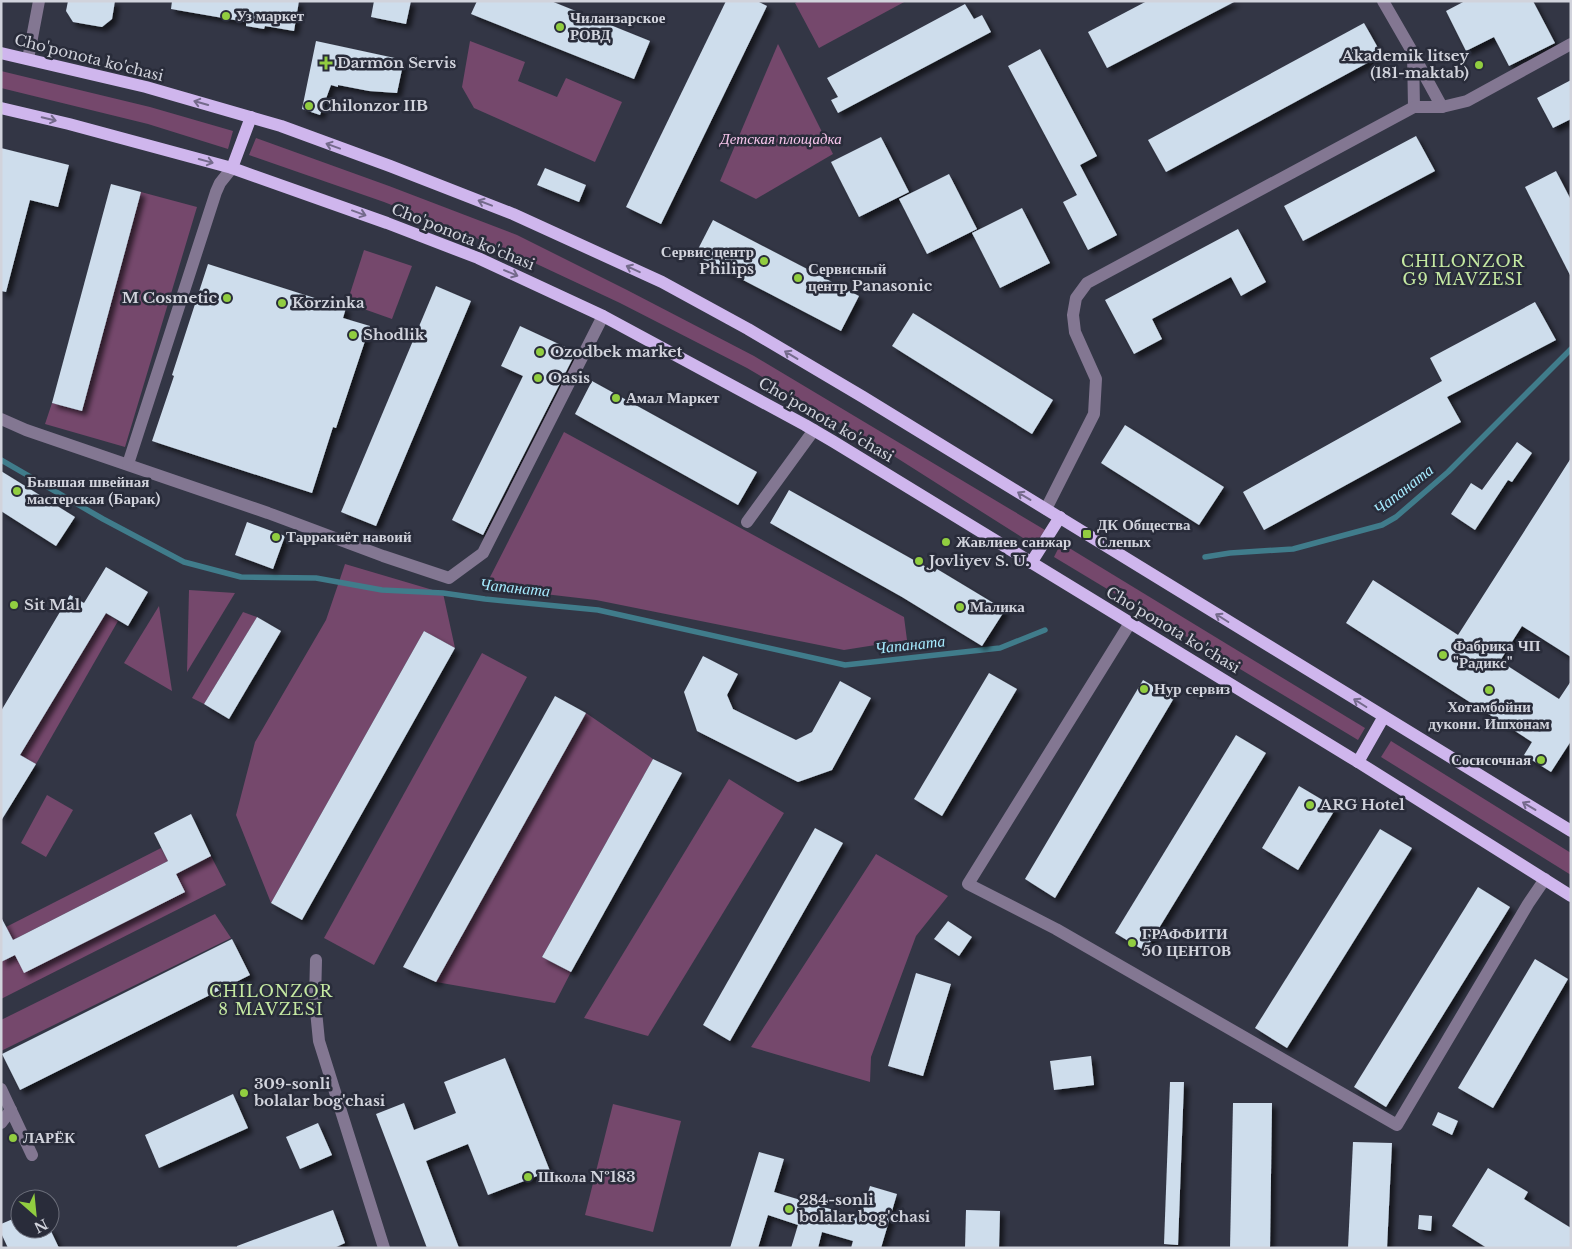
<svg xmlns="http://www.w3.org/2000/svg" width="1572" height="1249" font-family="'Libre Baskerville',serif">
	<defs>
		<filter id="shadow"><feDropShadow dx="4.5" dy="4.5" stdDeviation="2.5" flood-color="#0009"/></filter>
	</defs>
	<rect width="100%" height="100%" fill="#333645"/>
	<g fill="#75486c">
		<path d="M 799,1 L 906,1 L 819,48 L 795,3 Z"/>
		<path d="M 470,41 L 525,62 L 518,81 L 557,97 L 566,78 L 622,102 L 595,162 L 474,108 L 462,87 Z"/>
		<path d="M 778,44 L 833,154 L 756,199 L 720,181 Z"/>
		<path d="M 1,71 L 150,107 L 233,131 L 228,149 L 148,124 L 1,88 Z"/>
		<path d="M 256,138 L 389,186 L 517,235 L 627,290 L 754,356 L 1045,530 L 1034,545 L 867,439 L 747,368 L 620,303 L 509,251 L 384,202 L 249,155 Z"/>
		<path d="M 141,192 L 197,207 L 125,447 L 45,424 L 52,403 L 82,411 Z"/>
		<path d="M 364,250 L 412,266 L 392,319 L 347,303 Z"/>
		<path d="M 564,432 L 904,617 L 907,640 L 844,650 L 596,600 L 485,587 Z"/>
		<path d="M 1061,543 L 1365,728 L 1358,740 L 1054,557 Z"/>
		<path d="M 345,564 L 443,593 L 455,648 L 424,631 L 271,903 L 236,815 L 255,742 L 326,620 Z"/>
		<path d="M 189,590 L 235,593 L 187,672 Z"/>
		<path d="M 159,606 L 172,691 L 124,663 Z"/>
		<path d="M 243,612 L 257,617 L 204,704 L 192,698 Z"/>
		<path d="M 106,613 L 118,621 L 36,764 L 20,755 Z"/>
		<path d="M 482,653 L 527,677 L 374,965 L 324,938 Z"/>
		<path d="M 586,713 L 653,759 L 542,957 L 571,972 L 555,1003 L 436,982 Z"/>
		<path d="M 1391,741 L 1571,853 L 1571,875 L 1381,757 Z"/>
		<path d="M 729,779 L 784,813 L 648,1036 L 584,1018 Z"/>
		<path d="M 47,795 L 73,810 L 46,857 L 21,843 Z"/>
		<path d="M 161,848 L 168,861 L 13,940 L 6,927 Z"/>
		<path d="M 876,854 L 948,896 L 916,936 L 871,1057 L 870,1082 L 751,1047 Z"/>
		<path d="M 211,856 L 226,885 L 1,999 L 1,962 Z"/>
		<path d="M 215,914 L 231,938 L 1,1051 L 1,1020 Z"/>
		<path d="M 613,1104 L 681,1121 L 653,1232 L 585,1215 Z"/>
	</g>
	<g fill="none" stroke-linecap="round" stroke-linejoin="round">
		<g stroke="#407c8b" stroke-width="5.5">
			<path d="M 1,460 L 103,519 L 184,562 L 241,577 L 316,578 L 382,590 L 443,593 L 485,599 L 598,610 L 845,665 L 1000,648 L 1045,630"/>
			<path d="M 1205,557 L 1230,553 L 1293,549 L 1382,525 L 1396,517 L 1448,472 L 1571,349"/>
		</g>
	</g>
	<g fill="#ceddec" filter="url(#shadow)">
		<path d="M 68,1 L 115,1 L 112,19 L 102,27 L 73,22 L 66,11 Z"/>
		<path d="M 172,1 L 299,1 L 294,31 L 265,26 L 264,29 L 246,26 L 246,22 L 171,9 Z"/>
		<path d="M 374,1 L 411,1 L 406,24 L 371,17 Z"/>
		<path d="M 477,1 L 551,1 L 650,41 L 634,79 L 471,14 Z"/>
		<path d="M 726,1 L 757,1 L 767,6 L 661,224 L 626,207 Z"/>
		<path d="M 1147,1 L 1236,1 L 1107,68 L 1088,32 Z"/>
		<path d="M 1465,1 L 1533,1 L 1555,43 L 1509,66 L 1494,37 L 1466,51 L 1446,11 Z"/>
		<path d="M 965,4 L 974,19 L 982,15 L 991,32 L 838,113 L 831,100 L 838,97 L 827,78 Z"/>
		<path d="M 1364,23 L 1382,55 L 1166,172 L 1148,140 Z"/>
		<path d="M 316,41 L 404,60 L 397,93 L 369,91 L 338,85 L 338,87 L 331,85 L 320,115 L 302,109 Z"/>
		<path d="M 1040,49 L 1097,156 L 1080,165 L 1117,235 L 1088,250 L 1063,202 L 1077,195 L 1008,66 Z"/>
		<path d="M 1571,80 L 1571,119 L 1553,128 L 1537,98 Z"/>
		<path d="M 1416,136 L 1435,171 L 1303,241 L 1284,206 Z"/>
		<path d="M 881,137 L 909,192 L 859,217 L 831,162 Z"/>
		<path d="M 1,148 L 69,165 L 58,207 L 30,200 L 6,292 L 1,291 Z"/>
		<path d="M 545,168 L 586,185 L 579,202 L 537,185 Z"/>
		<path d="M 1556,171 L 1571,200 L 1571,277 L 1525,187 Z"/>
		<path d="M 949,174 L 977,229 L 927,254 L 899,199 Z"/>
		<path d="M 111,184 L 141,192 L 82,411 L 52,403 Z"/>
		<path d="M 1022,208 L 1050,263 L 1000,288 L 972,233 Z"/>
		<path d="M 713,220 L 859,296 L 841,331 L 695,255 Z"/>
		<path d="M 1238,229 L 1266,282 L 1241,296 L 1231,277 L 1152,319 L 1162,339 L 1134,354 L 1105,300 Z"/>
		<path d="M 208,264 L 346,308 L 343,318 L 370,326 L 336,428 L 333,427 L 312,493 L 152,441 L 174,376 L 172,375 Z"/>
		<path d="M 436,286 L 471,301 L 376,526 L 341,512 Z"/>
		<path d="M 1535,302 L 1556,340 L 1447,397 L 1461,422 L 1264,530 L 1243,492 L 1442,381 L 1430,358 Z"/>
		<path d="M 913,313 L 1053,400 L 1032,434 L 892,346 Z"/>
		<path d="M 520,326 L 576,352 L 483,535 L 452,520 L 523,376 L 501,366 Z"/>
		<path d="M 592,381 L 757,472 L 738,505 L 575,414 Z"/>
		<path d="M 1125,425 L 1224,487 L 1199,525 L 1101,463 Z"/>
		<path d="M 1517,442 L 1532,453 L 1512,482 L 1508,480 L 1475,530 L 1451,514 L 1471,483 L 1482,490 Z"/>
		<path d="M 1571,458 L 1571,657 L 1522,626 L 1500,661 L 1559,699 L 1571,681 L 1571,741 L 1551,772 L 1524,755 L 1532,742 L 1346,623 L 1373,580 L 1458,635 Z"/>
		<path d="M 1,471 L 75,517 L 56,546 L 1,511 Z"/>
		<path d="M 789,490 L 935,572 L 937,569 L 1005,610 L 982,646 L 902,597 L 770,523 Z"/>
		<path d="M 247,522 L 285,536 L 273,569 L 235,555 Z"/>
		<path d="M 106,567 L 148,592 L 128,626 L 106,613 L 20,755 L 36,764 L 1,821 L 1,711 L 70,595 L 84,603 Z"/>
		<path d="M 257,617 L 281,631 L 229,719 L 204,704 Z"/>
		<path d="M 424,631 L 455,648 L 302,920 L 271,903 Z"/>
		<path d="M 703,656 L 738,674 L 727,695 L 733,709 L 796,740 L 812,732 L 840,681 L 871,698 L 832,770 L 798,782 L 697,731 L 684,692 Z"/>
		<path d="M 989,673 L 1017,689 L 942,816 L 914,799 Z"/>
		<path d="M 1143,680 L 1174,698 L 1055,898 L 1025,879 Z"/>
		<path d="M 555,696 L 586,713 L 436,982 L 403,967 Z"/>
		<path d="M 1236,735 L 1266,753 L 1145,951 L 1115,933 Z"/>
		<path d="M 653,759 L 682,773 L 571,972 L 542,957 Z"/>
		<path d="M 1299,786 L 1336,808 L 1298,870 L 1262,848 Z"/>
		<path d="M 191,814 L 211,856 L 176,874 L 185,892 L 24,973 L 15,955 L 1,962 L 1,917 L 13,940 L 168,861 L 154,833 Z"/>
		<path d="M 815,828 L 843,843 L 730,1041 L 703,1025 Z"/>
		<path d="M 1380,829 L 1412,848 L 1287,1048 L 1255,1028 Z"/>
		<path d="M 1478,887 L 1510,907 L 1386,1107 L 1354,1087 Z"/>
		<path d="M 948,921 L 972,937 L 959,956 L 934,939 Z"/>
		<path d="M 232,939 L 250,975 L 20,1090 L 2,1054 Z"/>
		<path d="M 1535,959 L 1568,979 L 1493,1108 L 1458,1088 Z"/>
		<path d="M 916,973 L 951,984 L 923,1076 L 888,1066 Z"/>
		<path d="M 1091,1056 L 1094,1085 L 1054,1090 L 1050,1061 Z"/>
		<path d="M 505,1058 L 550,1171 L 488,1195 L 468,1144 L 426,1161 L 459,1248 L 427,1248 L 376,1114 L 404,1103 L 414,1130 L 456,1113 L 444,1082 Z"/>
		<path d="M 1170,1082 L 1184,1082 L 1178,1245 L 1164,1244 Z"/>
		<path d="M 233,1094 L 248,1128 L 159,1168 L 145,1135 Z"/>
		<path d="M 1233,1103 L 1272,1103 L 1270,1248 L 1230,1248 Z"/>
		<path d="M 1438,1112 L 1458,1121 L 1452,1135 L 1432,1125 Z"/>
		<path d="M 318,1123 L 332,1155 L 300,1169 L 286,1137 Z"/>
		<path d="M 1353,1142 L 1392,1143 L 1387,1248 L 1348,1248 Z"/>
		<path d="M 759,1152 L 784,1159 L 774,1192 L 860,1218 L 870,1186 L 897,1194 L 881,1248 L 851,1248 L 853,1241 L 822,1232 L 818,1248 L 791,1248 L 798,1225 L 768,1215 L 758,1248 L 730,1248 Z"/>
		<path d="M 1488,1168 L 1528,1192 L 1524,1199 L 1571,1228 L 1571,1248 L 1487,1248 L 1452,1226 Z"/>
		<path d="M 333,1210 L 345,1243 L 334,1248 L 237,1248 L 237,1246 Z"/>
		<path d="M 966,1210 L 1000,1211 L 999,1248 L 965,1248 Z"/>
		<path d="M 1419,1215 L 1432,1216 L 1431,1231 L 1418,1229 Z"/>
		<path d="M 20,1216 L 20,1229 L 50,1229 L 59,1248 L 8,1248 L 1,1233 L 1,1224 Z"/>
	</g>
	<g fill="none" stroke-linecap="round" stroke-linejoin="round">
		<g stroke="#837792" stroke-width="12">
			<path d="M 1383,1 L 1413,53 L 1414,107"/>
			<path d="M 1414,56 L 1442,107"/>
			<path d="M 28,59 L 39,1"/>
			<path d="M 1,419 L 26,430 L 268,513 L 383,556 L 449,578 L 483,553 L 603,316"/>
			<path d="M 128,464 L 216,192 L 220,183 L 232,168"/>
			<path d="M 1046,509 L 1094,414 L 1096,379 L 1075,332 L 1073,315 L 1076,298 L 1087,283 L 1414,107 L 1442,107 L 1467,101 L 1571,44"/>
			<path d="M 747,522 L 814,430"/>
			<path d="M 1130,623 L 968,884 L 1056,929 L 1397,1125 L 1528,904 L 1545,879"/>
			<path d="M 316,960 L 315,1001 L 319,1041 L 384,1248"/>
			<path d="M 1,1089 L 32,1155"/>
			<path d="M 1,1123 L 11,1110"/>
		</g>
		<g stroke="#cfb6ed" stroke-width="12">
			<path d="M 1,53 L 146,87 L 281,126 L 390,166 L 513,214 L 662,282 L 748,329 L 863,397 L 1571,831"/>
			<path d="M 1,108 L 69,124 L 232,168 L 387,223 L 478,258 L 603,316 L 805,425 L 834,442 L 1358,762 L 1571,896"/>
			<path d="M 232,168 L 251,117"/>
			<path d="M 1031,563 L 1060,517"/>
			<path d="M 1358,762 L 1383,718"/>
		</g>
	</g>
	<defs><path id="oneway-shaft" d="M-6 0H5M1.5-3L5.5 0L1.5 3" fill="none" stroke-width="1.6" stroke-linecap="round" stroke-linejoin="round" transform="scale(1.25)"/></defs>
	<g stroke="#746a8b">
		<use href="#oneway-shaft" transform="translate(201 103) rotate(-164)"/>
		<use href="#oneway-shaft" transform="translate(49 119) rotate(13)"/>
		<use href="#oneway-shaft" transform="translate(333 146) rotate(-160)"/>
		<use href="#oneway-shaft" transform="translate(206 161) rotate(15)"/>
		<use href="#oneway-shaft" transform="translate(485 203) rotate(-159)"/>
		<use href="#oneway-shaft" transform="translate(359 213) rotate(20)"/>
		<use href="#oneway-shaft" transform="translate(633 269) rotate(-155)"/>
		<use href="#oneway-shaft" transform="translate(511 273) rotate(23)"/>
		<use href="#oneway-shaft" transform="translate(791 355) rotate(-149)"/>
		<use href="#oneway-shaft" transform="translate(1024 496) rotate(-149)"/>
		<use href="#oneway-shaft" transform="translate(1222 618) rotate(-148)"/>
		<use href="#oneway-shaft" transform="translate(1360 703) rotate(-148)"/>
		<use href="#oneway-shaft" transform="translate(1529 806) rotate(-149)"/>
	</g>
	<g fill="#91cd40" stroke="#292c3a" stroke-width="2">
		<circle cx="226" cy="16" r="5"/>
		<circle cx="560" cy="27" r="5"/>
		<path d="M323.5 55.5h5v5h5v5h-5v5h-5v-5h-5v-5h5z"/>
		<circle cx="1479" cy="65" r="5"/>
		<circle cx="309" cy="106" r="5"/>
		<circle cx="764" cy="261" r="5"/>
		<circle cx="798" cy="278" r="5"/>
		<circle cx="227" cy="298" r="5"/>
		<circle cx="282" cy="303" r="5"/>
		<circle cx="353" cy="335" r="5"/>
		<circle cx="540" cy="352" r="5"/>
		<circle cx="538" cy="378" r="5"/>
		<circle cx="616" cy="398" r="5"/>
		<circle cx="17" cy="491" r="5"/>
		<rect x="1082" y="529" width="10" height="10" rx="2.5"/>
		<circle cx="276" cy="537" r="5"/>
		<circle cx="946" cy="542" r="5"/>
		<circle cx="919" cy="561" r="5"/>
		<circle cx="14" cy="605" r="5"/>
		<circle cx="960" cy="607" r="5"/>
		<circle cx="1443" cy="655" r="5"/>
		<circle cx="1144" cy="689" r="5"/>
		<circle cx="1489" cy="690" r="5"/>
		<circle cx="1541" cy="760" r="5"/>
		<circle cx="1310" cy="805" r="5"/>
		<circle cx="1132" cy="943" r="5"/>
		<circle cx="244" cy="1093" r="5"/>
		<circle cx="13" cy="1138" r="5"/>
		<circle cx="528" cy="1177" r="5"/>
		<circle cx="789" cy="1209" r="5"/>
	</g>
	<g text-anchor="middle" stroke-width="5" stroke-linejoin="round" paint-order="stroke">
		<g font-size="15" font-weight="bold" fill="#d1d3dc" stroke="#292c3a" text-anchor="start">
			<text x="236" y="21">Уз маркет</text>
			<text x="570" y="23">Чиланзарское<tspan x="570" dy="17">РОВД</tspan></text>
			<text x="1469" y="61" text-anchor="end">Akademik litsey<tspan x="1469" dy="17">(181-maktab)</tspan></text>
			<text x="337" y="68">Darmon Servis</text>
			<text x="319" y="111">Chilonzor IIB</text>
			<text x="754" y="257" text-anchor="end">Сервис центр<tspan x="754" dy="17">Philips</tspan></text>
			<text x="808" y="274">Сервисный<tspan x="808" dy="17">центр Panasonic</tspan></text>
			<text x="217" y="303" text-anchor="end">M Cosmetic</text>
			<text x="292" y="308">Korzinka</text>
			<text x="363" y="340">Shodlik</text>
			<text x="550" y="357">Ozodbek market</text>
			<text x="548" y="383">Oasis</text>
			<text x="626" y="403">Амал Маркет</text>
			<text x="27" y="487">Бывшая швейная<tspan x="27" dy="17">мастерская (Барак)</tspan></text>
			<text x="1097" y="530">ДК Общества<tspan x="1097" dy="17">Слепых</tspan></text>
			<text x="286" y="542">Тарракиёт навоий</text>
			<text x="956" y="547">Жавлиев санжар</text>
			<text x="929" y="566">Jovliyev S. U.</text>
			<text x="24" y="610">Sit Mal</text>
			<text x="970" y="612">Малика</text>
			<text x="1453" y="651">Фабрика ЧП<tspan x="1453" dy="17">"Радикс"</tspan></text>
			<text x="1154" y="694">Нур сервиз</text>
			<text x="1489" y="712" text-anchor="middle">Хотамбойни<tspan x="1489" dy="17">дукони. Ишхонам</tspan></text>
			<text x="1531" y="765" text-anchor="end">Сосисочная</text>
			<text x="1320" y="810">ARG Hotel</text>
			<text x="1142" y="939">ГРАФФИТИ<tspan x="1142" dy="17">50 ЦЕНТОВ</tspan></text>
			<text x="254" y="1089">309-sonli<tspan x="254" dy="17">bolalar bog'chasi</tspan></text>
			<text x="23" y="1143">ЛАРЁК</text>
			<text x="538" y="1182">Школа №183</text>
			<text x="799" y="1205">284-sonli<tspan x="799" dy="17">bolalar bog'chasi</tspan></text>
		</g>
		<g font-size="15" fill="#d1d3dc" stroke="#292c3a">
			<text transform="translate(89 58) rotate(14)" y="5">Cho'ponota ko'chasi</text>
			<text transform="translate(463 237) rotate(22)" y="5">Cho'ponota ko'chasi</text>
			<text transform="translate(826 420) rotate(30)" y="5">Cho'ponota ko'chasi</text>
			<text transform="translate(1173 630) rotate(31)" y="5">Cho'ponota ko'chasi</text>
		</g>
		<g font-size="15" font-style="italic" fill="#f6c5eb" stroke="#292c3a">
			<text x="781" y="144">Детская площадка</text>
		</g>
		<g font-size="16" letter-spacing="1" fill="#c5e9a2" stroke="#292c3a">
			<text x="1463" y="267">CHILONZOR<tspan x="1463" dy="18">G9 MAVZESI</tspan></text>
			<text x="271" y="997">CHILONZOR<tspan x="271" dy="18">8 MAVZESI</tspan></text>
		</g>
		<g font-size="16" font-style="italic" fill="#a6ebff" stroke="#292c3a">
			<text transform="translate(1403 489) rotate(-38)" y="6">Чапаната</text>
			<text transform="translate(515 587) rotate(6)" y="6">Чапаната</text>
			<text transform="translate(910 644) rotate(-6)" y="6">Чапаната</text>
		</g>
	</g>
	<rect width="1572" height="1249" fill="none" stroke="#d1d3dc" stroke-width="5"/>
	<g transform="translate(35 1214) rotate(153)"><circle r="24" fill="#292c3a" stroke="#6c6f7b"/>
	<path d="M0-4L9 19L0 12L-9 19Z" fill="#91cd40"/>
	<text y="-8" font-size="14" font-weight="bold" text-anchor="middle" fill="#d1d3dc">N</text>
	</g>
</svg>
